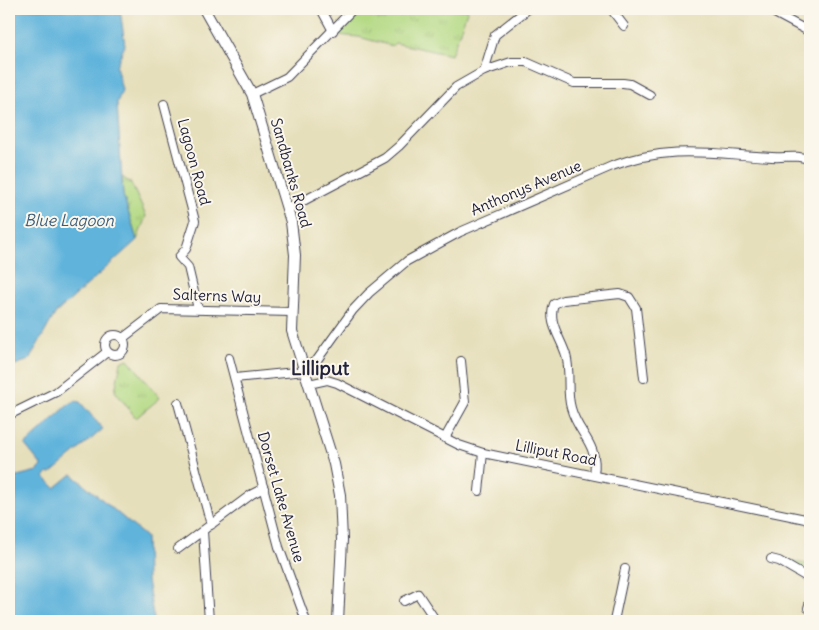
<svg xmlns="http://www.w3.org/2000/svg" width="819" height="630" font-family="Delius,sans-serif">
	<defs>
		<pattern id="grass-tufts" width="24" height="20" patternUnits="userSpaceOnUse" patternTransform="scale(1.25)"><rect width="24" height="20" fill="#b3d983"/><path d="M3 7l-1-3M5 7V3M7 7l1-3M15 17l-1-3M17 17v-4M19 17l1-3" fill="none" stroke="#9aba72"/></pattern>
	</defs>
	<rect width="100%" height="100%" fill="#fbf7ec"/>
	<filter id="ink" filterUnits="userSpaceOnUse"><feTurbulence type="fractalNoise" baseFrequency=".02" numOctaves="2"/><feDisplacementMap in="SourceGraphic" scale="10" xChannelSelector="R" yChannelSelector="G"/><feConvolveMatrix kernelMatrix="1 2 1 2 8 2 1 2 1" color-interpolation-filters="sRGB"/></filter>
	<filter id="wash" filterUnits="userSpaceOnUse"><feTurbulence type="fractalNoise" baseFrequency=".0096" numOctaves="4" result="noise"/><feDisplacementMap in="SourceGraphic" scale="20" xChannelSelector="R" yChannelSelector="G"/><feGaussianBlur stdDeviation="1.12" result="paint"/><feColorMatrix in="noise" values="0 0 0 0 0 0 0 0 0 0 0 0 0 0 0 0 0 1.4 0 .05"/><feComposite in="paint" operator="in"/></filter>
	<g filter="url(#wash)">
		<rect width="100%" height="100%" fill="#e6dfbb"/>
		<g fill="url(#grass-tufts)" stroke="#6a7e5f">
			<path d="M 361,9 L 468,9 L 451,55 L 395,43 L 392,46 L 359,37 L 337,35 Z"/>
			<path d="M 122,177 L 131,183 L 146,216 L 137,240 L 123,195 Z"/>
			<path d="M 128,359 L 160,398 L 136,418 L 115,391 L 121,362 Z"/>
			<path d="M 784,559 L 810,565 L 810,573 L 807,573 L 783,560 Z"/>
		</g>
		<g fill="#60b4dc" stroke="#416b8c">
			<path d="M 9,9 L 120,9 L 125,45 L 116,66 L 122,90 L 117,103 L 123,195 L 137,240 L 55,314 L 29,360 L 9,367 Z"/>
			<path d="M 75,401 L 80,402 L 103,429 L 50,474 L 48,473 L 44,477 L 55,488 L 72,474 L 146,537 L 147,580 L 154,621 L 9,621 L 9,478 L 37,471 L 42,466 L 25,445 L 68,405 Z"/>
		</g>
	</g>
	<g filter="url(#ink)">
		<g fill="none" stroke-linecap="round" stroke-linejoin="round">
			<defs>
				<g id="minor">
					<path d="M 321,9 L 333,31"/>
					<path d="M 611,9 L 624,26"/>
					<path d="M 767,9 L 810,32"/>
					<path d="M 484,71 L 511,62 L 526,62 L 574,83 L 623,83 L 630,84 L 650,95"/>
					<path d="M 252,94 L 287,77 L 353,9"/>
					<path d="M 164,104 L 195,221 L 186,249 L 179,257 L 188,267 L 198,309"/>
					<path d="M 288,209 L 385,158 L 399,146 L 456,87 L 484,71 L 495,35 L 528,9"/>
					<circle cx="115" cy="345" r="10"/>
					<path d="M 123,338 L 161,309 L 292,312"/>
					<path d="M 229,358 L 279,547 L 306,621"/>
					<path d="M 304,368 L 317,360 L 353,310 L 369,293 L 407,261 L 460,232 L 612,166 C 671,144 712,154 772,157 C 786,158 797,154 810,160"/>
					<path d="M 235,378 L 305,371"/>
					<path d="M 309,384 L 327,380 L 337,383 L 459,445 L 483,453 L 810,520"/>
					<path d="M 178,403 L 211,525"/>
					<path d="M 9,415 L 56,392 L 107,352"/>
					<path d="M 445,438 L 465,402 L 461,361"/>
					<path d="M 594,475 C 599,442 578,435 571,408 C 566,391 571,372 566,355 C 561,338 547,322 554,304 L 563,300 L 620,294 L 629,297 L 636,308 L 644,378"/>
					<path d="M 479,491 L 483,453"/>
					<path d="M 203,531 L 209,621"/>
					<path d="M 178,549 L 252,494 L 264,488"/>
					<path d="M 771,559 L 779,561 L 810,579"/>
					<path d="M 404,601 L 418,594 L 436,621"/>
					<path d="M 808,608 L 810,601"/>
					<path d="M 614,621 L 625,569"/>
				</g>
				<path id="major" d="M 204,9 L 252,94 L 291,222 L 295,255 L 292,331 L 334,464 L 340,495 L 342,540 L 338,621"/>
			</defs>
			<use href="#minor" stroke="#3f3e4e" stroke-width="10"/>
			<use href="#major" stroke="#3f3e4e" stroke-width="12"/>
			<use href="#minor" stroke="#fff" stroke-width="8"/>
			<use href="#major" stroke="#fff" stroke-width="10"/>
		</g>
	</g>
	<g text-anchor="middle" stroke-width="4" stroke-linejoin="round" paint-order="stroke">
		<g font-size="15" fill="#22223b" stroke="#fbf7ec">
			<text transform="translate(194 162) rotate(75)" y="5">Lagoon Road</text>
			<text transform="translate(291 173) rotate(74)" y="5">Sandbanks Road</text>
			<text transform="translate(526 188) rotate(-23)" y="5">Anthonys Avenue</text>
			<text transform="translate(217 296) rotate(2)" y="5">Salterns Way</text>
			<text transform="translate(556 453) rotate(11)" y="5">Lilliput Road</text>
			<text transform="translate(281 497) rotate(74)" y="5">Dorset Lake Avenue</text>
		</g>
		<g font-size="16" font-style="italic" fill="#3b5c7b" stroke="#fbf7ec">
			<text x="69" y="226">Blue Lagoon</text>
		</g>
		<g font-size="20" font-weight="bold" fill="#22223b" stroke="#fbf7ec">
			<text x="320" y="375">Lilliput</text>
		</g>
	</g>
	<rect width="819" height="630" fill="none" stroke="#fbf7ec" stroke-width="30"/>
</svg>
